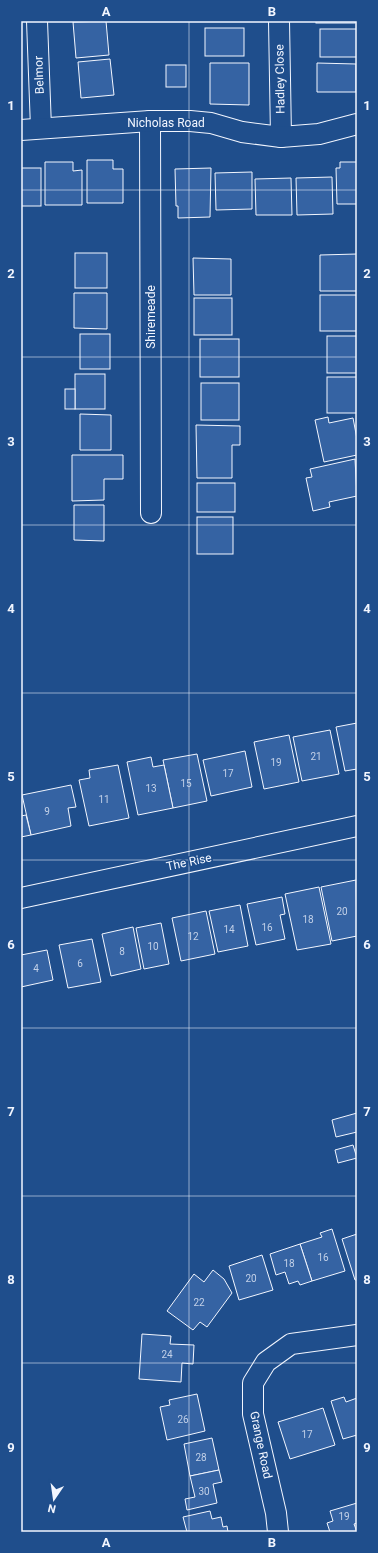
<svg xmlns="http://www.w3.org/2000/svg" width="378" height="1553" font-family="Roboto,sans-serif">
	<rect width="100%" height="100%" fill="#1f4e8c"/>
	<g fill="#3563a3" stroke="#f2f6ff">
		<path d="M 106,21 L 109,55 L 76,58 L 73,22 Z"/>
		<rect x="316" y="21" width="39" height="2"/>
		<rect x="205" y="28" width="39" height="28"/>
		<rect x="320" y="29" width="37" height="28"/>
		<path d="M 110,59 L 114,95 L 81,98 L 78,62 Z"/>
		<path d="M 210,63 L 249,63 L 249,105 L 210,104 Z"/>
		<path d="M 317,63 L 356,64 L 356,92 L 317,92 Z"/>
		<rect x="166" y="65" width="20" height="22"/>
		<path d="M 87,160 L 113,160 L 113,169 L 123,169 L 123,203 L 87,203 Z"/>
		<path d="M 45,162 L 73,162 L 73,171 L 82,170 L 82,205 L 45,205 Z"/>
		<path d="M 340,162 L 357,162 L 357,204 L 337,204 L 336,168 L 340,168 Z"/>
		<rect x="21" y="168" width="20" height="38"/>
		<path d="M 211,168 L 210,217 L 178,218 L 178,206 L 176,206 L 175,169 Z"/>
		<path d="M 252,172 L 252,209 L 216,210 L 215,173 Z"/>
		<path d="M 332,177 L 333,214 L 297,215 L 296,178 Z"/>
		<path d="M 291,178 L 292,215 L 256,215 L 255,179 Z"/>
		<rect x="75" y="253" width="32" height="35"/>
		<path d="M 357,254 L 357,291 L 320,291 L 320,255 Z"/>
		<path d="M 193,258 L 231,259 L 231,295 L 194,295 Z"/>
		<path d="M 74,293 L 107,293 L 107,329 L 74,328 Z"/>
		<rect x="320" y="295" width="37" height="36"/>
		<rect x="194" y="298" width="38" height="37"/>
		<rect x="80" y="334" width="30" height="35"/>
		<rect x="327" y="336" width="30" height="37"/>
		<rect x="200" y="339" width="39" height="38"/>
		<rect x="75" y="374" width="30" height="35"/>
		<rect x="327" y="377" width="30" height="36"/>
		<rect x="201" y="383" width="38" height="37"/>
		<rect x="65" y="389" width="10" height="20"/>
		<path d="M 80,414 L 111,415 L 111,450 L 80,450 Z"/>
		<path d="M 328,417 L 329,423 L 353,418 L 357,439 L 357,455 L 324,462 L 315,420 Z"/>
		<path d="M 196,425 L 240,426 L 240,445 L 232,445 L 232,478 L 197,478 Z"/>
		<path d="M 72,455 L 123,455 L 123,479 L 104,479 L 104,500 L 72,501 Z"/>
		<path d="M 355,459 L 357,496 L 329,502 L 330,507 L 313,511 L 306,478 L 312,477 L 310,469 Z"/>
		<rect x="197" y="483" width="38" height="29"/>
		<path d="M 74,505 L 104,505 L 104,541 L 74,540 Z"/>
		<rect x="197" y="517" width="36" height="37"/>
		<path d="M 357,723 L 357,769 L 345,771 L 336,727 Z"/>
		<path d="M 330,730 L 339,774 L 302,781 L 293,737 Z"/>
		<path d="M 289,735 L 299,782 L 264,789 L 254,742 Z"/>
		<path d="M 245,751 L 252,787 L 211,796 L 203,760 Z"/>
		<path d="M 197,754 L 207,801 L 173,808 L 163,760 Z"/>
		<path d="M 151,757 L 153,767 L 164,765 L 173,808 L 138,815 L 127,762 Z"/>
		<path d="M 118,765 L 129,818 L 89,826 L 79,780 L 90,778 L 89,770 Z"/>
		<path d="M 71,785 L 76,807 L 68,808 L 71,826 L 31,835 L 22,795 Z"/>
		<path d="M 26,815 L 31,835 L 21,837 L 21,816 Z"/>
		<path d="M 356,880 L 357,936 L 332,941 L 321,887 Z"/>
		<path d="M 319,887 L 331,944 L 297,950 L 285,894 Z"/>
		<path d="M 282,897 L 285,914 L 280,915 L 285,939 L 256,945 L 247,904 Z"/>
		<path d="M 240,905 L 248,946 L 218,952 L 209,911 Z"/>
		<path d="M 206,911 L 215,954 L 181,961 L 172,918 Z"/>
		<path d="M 161,923 L 169,964 L 144,969 L 136,928 Z"/>
		<path d="M 133,927 L 141,969 L 111,976 L 102,934 Z"/>
		<path d="M 92,939 L 101,982 L 68,988 L 59,945 Z"/>
		<path d="M 47,950 L 53,980 L 21,987 L 21,955 Z"/>
		<path d="M 357,1113 L 357,1132 L 336,1137 L 332,1120 Z"/>
		<path d="M 353,1145 L 357,1158 L 338,1163 L 335,1150 Z"/>
		<path d="M 332,1229 L 345,1271 L 312,1281 L 300,1244 L 322,1237 L 320,1233 Z"/>
		<path d="M 357,1234 L 357,1280 L 355,1280 L 342,1239 Z"/>
		<path d="M 300,1244 L 312,1281 L 300,1285 L 298,1281 L 289,1284 L 285,1272 L 276,1275 L 270,1254 Z"/>
		<path d="M 262,1255 L 273,1290 L 239,1300 L 229,1266 Z"/>
		<path d="M 213,1270 L 224,1279 L 232,1293 L 207,1327 L 200,1322 L 193,1330 L 167,1311 L 194,1274 L 204,1282 Z"/>
		<path d="M 142,1334 L 171,1336 L 170,1344 L 194,1345 L 193,1364 L 182,1363 L 181,1382 L 139,1379 Z"/>
		<path d="M 197,1394 L 205,1431 L 167,1440 L 160,1407 L 170,1405 L 169,1400 Z"/>
		<path d="M 344,1397 L 346,1402 L 357,1398 L 357,1435 L 343,1439 L 331,1401 Z"/>
		<path d="M 323,1408 L 335,1445 L 290,1459 L 278,1422 Z"/>
		<path d="M 212,1438 L 219,1470 L 190,1476 L 184,1444 Z"/>
		<path d="M 219,1470 L 222,1482 L 213,1484 L 217,1503 L 187,1510 L 185,1499 L 195,1497 L 190,1476 Z"/>
		<path d="M 357,1503 L 357,1523 L 354,1524 L 357,1532 L 330,1532 L 327,1523 L 333,1521 L 330,1511 Z"/>
		<path d="M 210,1511 L 212,1519 L 221,1517 L 223,1527 L 227,1526 L 228,1532 L 187,1532 L 183,1517 Z"/>
	</g>
	<g fill="none" stroke-linecap="round" stroke-linejoin="round">
		<defs>
			<g id="minor">
				<path d="M 37,21 L 41,128"/>
				<path d="M 279,21 L 281,137"/>
				<path d="M 150,121 L 151,513"/>
				<path d="M 21,130 L 150,121 L 190,121 L 211,123 L 242,132 L 281,137 L 319,134 L 357,124"/>
				<path d="M 21,898 L 357,826"/>
				<path d="M 278,1532 L 276,1513 L 253,1414 L 253,1383 L 266,1362 L 291,1344 L 357,1335"/>
			</g>
		</defs>
		<use href="#minor" stroke="#f2f6ff" stroke-width="22"/>
		<use href="#minor" stroke="#1f4e8c" stroke-width="20"/>
	</g>
	<path fill="none" stroke="#f2f6ff" stroke-width="1" stroke-opacity="0.55" d="M 189,21 L 189,1532M 21,190 L 357,190M 21,357 L 357,357M 21,525 L 357,525M 21,693 L 357,693M 21,860 L 357,860M 21,1028 L 357,1028M 21,1196 L 357,1196M 21,1363 L 357,1363"/>
	<g text-anchor="middle" stroke-width="3" stroke-linejoin="round" paint-order="stroke">
		<g font-size="10" fill="#c3d1e8">
			<text x="316" y="760">21</text>
			<text x="276" y="766">19</text>
			<text x="228" y="777">17</text>
			<text x="186" y="787">15</text>
			<text x="151" y="792">13</text>
			<text x="104" y="803">11</text>
			<text x="47" y="815">9</text>
			<text x="342" y="915">20</text>
			<text x="308" y="923">18</text>
			<text x="267" y="931">16</text>
			<text x="229" y="933">14</text>
			<text x="193" y="940">12</text>
			<text x="153" y="950">10</text>
			<text x="122" y="955">8</text>
			<text x="80" y="967">6</text>
			<text x="36" y="972">4</text>
			<text x="323" y="1261">16</text>
			<text x="289" y="1267">18</text>
			<text x="251" y="1282">20</text>
			<text x="199" y="1306">22</text>
			<text x="167" y="1358">24</text>
			<text x="183" y="1423">26</text>
			<text x="307" y="1438">17</text>
			<text x="201" y="1461">28</text>
			<text x="204" y="1495">30</text>
			<text x="344" y="1520">19</text>
		</g>
		<g font-size="12" fill="#f2f6ff" stroke="#1f4e8c">
			<text transform="translate(39 75) rotate(-92)" y="4">Belmor</text>
			<text transform="translate(280 79) rotate(-91)" y="4">Hadley Close</text>
			<text x="166" y="127">Nicholas Road</text>
			<text transform="translate(151 317) rotate(-90)" y="4">Shiremeade</text>
			<text transform="translate(189 862) rotate(-12)" y="4">The Rise</text>
			<text transform="translate(261 1445) rotate(78)" y="4">Grange Road</text>
		</g>
	</g>
	<rect width="378" height="1553" fill="none" stroke="#1f4e8c" stroke-width="44"/>
	<g transform="translate(54 1499) rotate(193)" stroke="#1f4e8c" stroke-width="3" paint-order="stroke">
	<path d="M0-3L7 15L0 10L-7 15Z" fill="#f2f6ff"/>
	<text y="-6" font-size="11" font-weight="bold" text-anchor="middle" fill="#f2f6ff">N</text>
	</g>
	<rect x="22" y="22" width="334" height="1509" fill="none" stroke="#f2f6ff" stroke-width="1.5"/>
	<g font-size="13" text-anchor="middle" font-weight="bold" fill="#f2f6ff">
		<text x="106" y="16">A</text>
		<text x="272" y="16">B</text>
		<text x="11" y="110">1</text>
		<text x="367" y="110">1</text>
		<text x="11" y="278">2</text>
		<text x="367" y="278">2</text>
		<text x="11" y="446">3</text>
		<text x="367" y="446">3</text>
		<text x="11" y="613">4</text>
		<text x="367" y="613">4</text>
		<text x="11" y="781">5</text>
		<text x="367" y="781">5</text>
		<text x="11" y="949">6</text>
		<text x="367" y="949">6</text>
		<text x="11" y="1116">7</text>
		<text x="367" y="1116">7</text>
		<text x="11" y="1284">8</text>
		<text x="367" y="1284">8</text>
		<text x="11" y="1452">9</text>
		<text x="367" y="1452">9</text>
		<text x="106" y="1547">A</text>
		<text x="272" y="1547">B</text>
	</g>
</svg>
